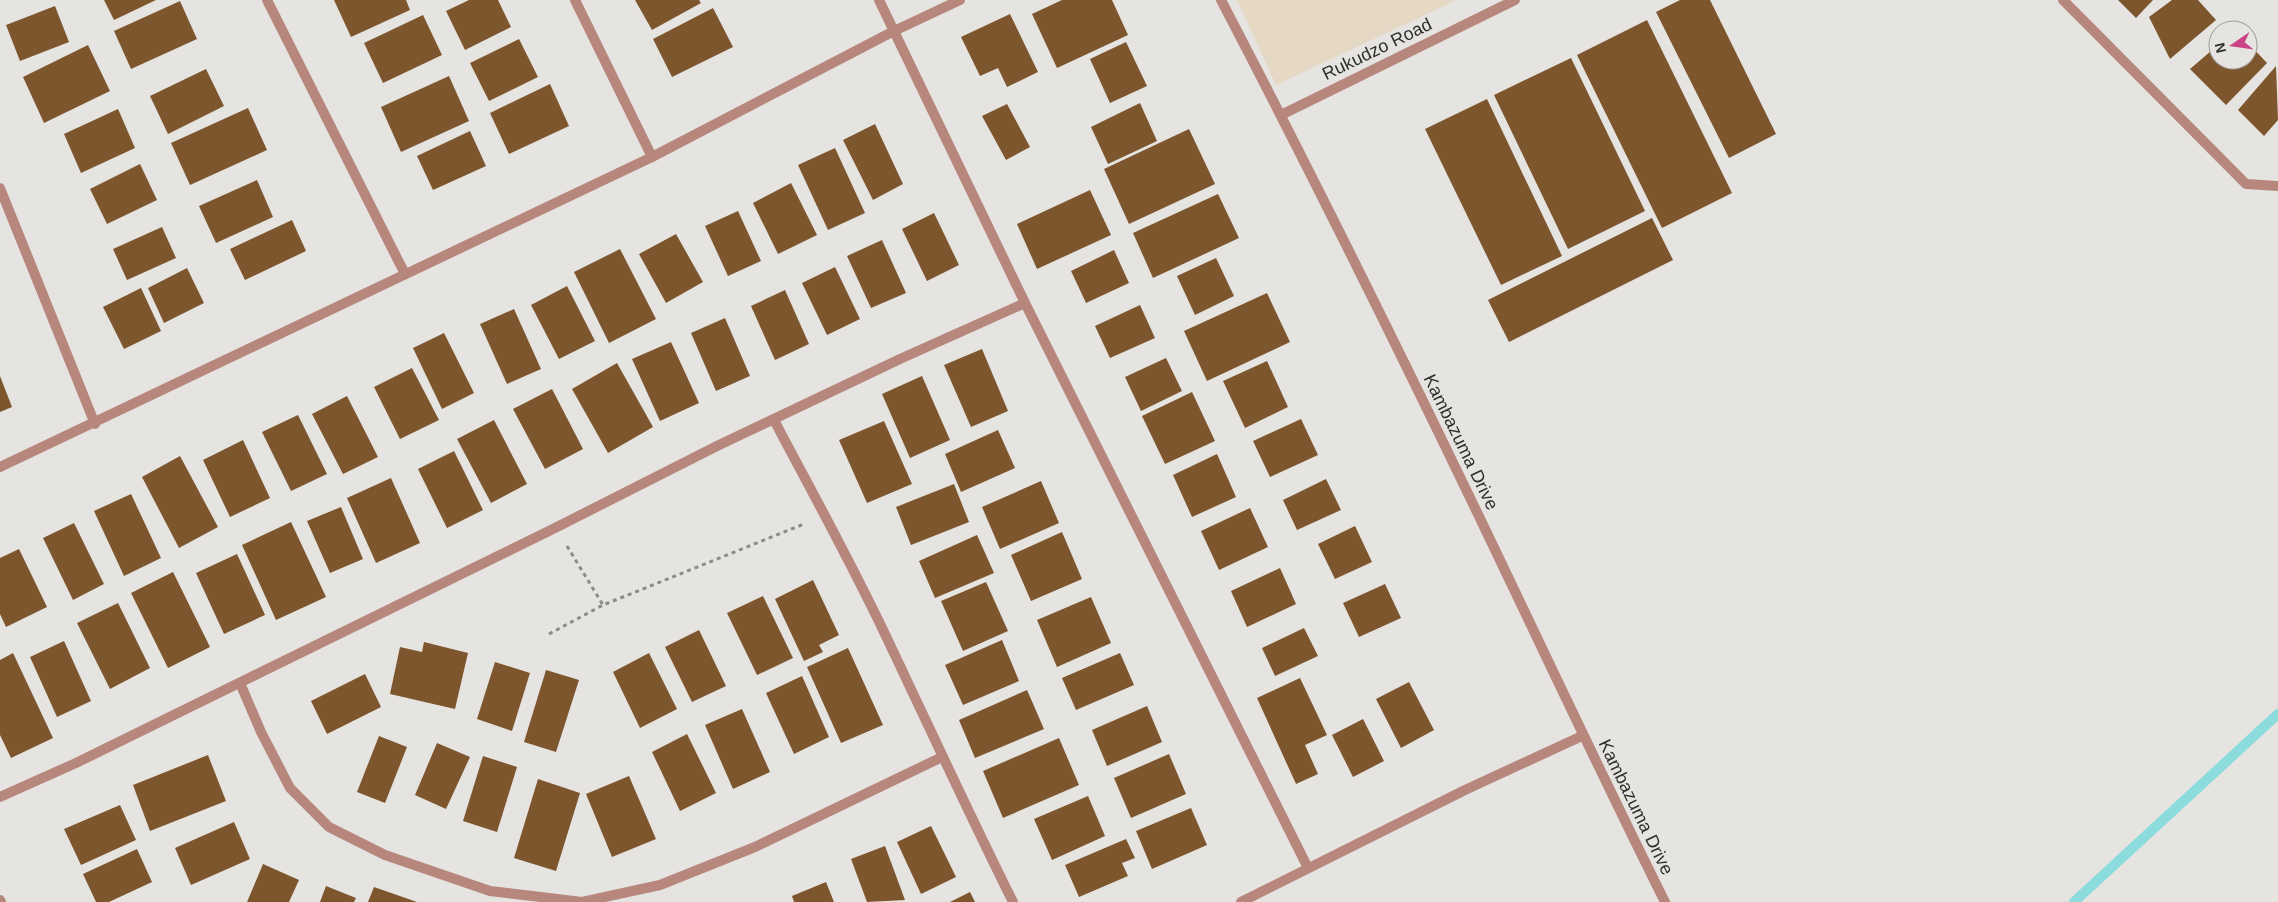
<svg xmlns="http://www.w3.org/2000/svg" width="2278" height="902" font-family="Arial,sans-serif">
	<rect width="100%" height="100%" fill="#e5e4e1"/>
	<path fill="#e5d9c5" d="M 1237,0 L 1457,0 L 1276,85 Z"/>
	<g fill="none" stroke-linecap="round" stroke-linejoin="round">
		<path stroke="#8cdbdd" stroke-width="10" d="M 2074,902 L 2278,714"/>
	</g>
	<g fill="#7e562e">
		<path d="M 104,0 L 156,0 L 114,20 Z"/>
		<path d="M 334,0 L 406,0 L 410,10 L 351,37 Z"/>
		<path d="M 469,0 L 498,0 L 511,27 L 465,50 L 446,11 Z"/>
		<path d="M 635,0 L 699,0 L 701,3 L 652,30 Z"/>
		<path d="M 1062,0 L 1112,0 L 1128,35 L 1057,68 L 1032,14 Z"/>
		<path d="M 1680,0 L 1710,0 L 1776,134 L 1729,158 L 1656,12 Z"/>
		<path d="M 2118,0 L 2153,0 L 2136,18 Z"/>
		<path d="M 2172,0 L 2198,0 L 2216,20 L 2170,59 L 2149,17 Z"/>
		<path d="M 180,1 L 197,39 L 131,69 L 114,31 Z"/>
		<path d="M 55,6 L 69,42 L 20,61 L 6,25 Z"/>
		<path d="M 713,8 L 733,47 L 672,77 L 653,39 Z"/>
		<path d="M 1010,14 L 1038,72 L 1007,87 L 998,68 L 980,76 L 961,37 Z"/>
		<path d="M 423,15 L 442,55 L 383,83 L 364,43 Z"/>
		<path d="M 1647,20 L 1732,193 L 1662,228 L 1577,55 Z"/>
		<path d="M 519,39 L 538,77 L 489,101 L 470,63 Z"/>
		<path d="M 1126,42 L 1147,86 L 1110,103 L 1090,59 Z"/>
		<path d="M 2248,43 L 2267,63 L 2226,105 L 2190,69 L 2218,45 L 2218,60 L 2248,60 Z"/>
		<path d="M 88,45 L 110,91 L 44,123 L 23,77 Z"/>
		<path d="M 1571,58 L 1645,211 L 1568,249 L 1494,95 Z"/>
		<path d="M 2276,66 L 2278,120 L 2264,136 L 2238,110 Z"/>
		<path d="M 206,69 L 224,106 L 168,134 L 150,96 Z"/>
		<path d="M 449,76 L 469,121 L 401,152 L 381,107 Z"/>
		<path d="M 550,84 L 569,126 L 509,154 L 490,113 Z"/>
		<path d="M 1487,99 L 1562,256 L 1501,285 L 1425,129 Z"/>
		<path d="M 1140,103 L 1157,141 L 1108,164 L 1091,127 Z"/>
		<path d="M 1007,104 L 1030,147 L 1006,160 L 982,116 Z"/>
		<path d="M 248,108 L 267,150 L 190,185 L 171,143 Z"/>
		<path d="M 118,109 L 135,148 L 81,173 L 64,134 Z"/>
		<path d="M 875,124 L 903,184 L 873,200 L 843,140 Z"/>
		<path d="M 1189,129 L 1215,184 L 1129,224 L 1104,169 Z"/>
		<path d="M 470,131 L 486,166 L 433,190 L 417,156 Z"/>
		<path d="M 835,148 L 865,213 L 828,230 L 798,165 Z"/>
		<path d="M 140,164 L 157,200 L 107,224 L 90,189 Z"/>
		<path d="M 257,180 L 273,217 L 216,243 L 199,206 Z"/>
		<path d="M 791,183 L 817,235 L 778,254 L 753,203 Z"/>
		<path d="M 1090,190 L 1111,235 L 1037,269 L 1017,224 Z"/>
		<path d="M 1218,194 L 1239,238 L 1153,278 L 1133,233 Z"/>
		<path d="M 738,211 L 761,261 L 728,276 L 705,226 Z"/>
		<path d="M 934,213 L 959,265 L 927,281 L 902,229 Z"/>
		<path d="M 1652,218 L 1673,260 L 1509,342 L 1488,300 Z"/>
		<path d="M 292,220 L 306,251 L 245,280 L 230,249 Z"/>
		<path d="M 162,227 L 176,258 L 127,280 L 113,249 Z"/>
		<path d="M 676,234 L 703,282 L 666,303 L 639,254 Z"/>
		<path d="M 882,240 L 906,293 L 871,308 L 847,256 Z"/>
		<path d="M 620,249 L 656,319 L 609,343 L 574,272 Z"/>
		<path d="M 1114,250 L 1129,283 L 1086,303 L 1071,271 Z"/>
		<path d="M 1216,258 L 1234,296 L 1195,315 L 1177,276 Z"/>
		<path d="M 835,267 L 860,319 L 827,335 L 802,283 Z"/>
		<path d="M 187,268 L 204,303 L 164,323 L 148,288 Z"/>
		<path d="M 567,286 L 595,341 L 559,359 L 531,305 Z"/>
		<path d="M 141,288 L 161,331 L 124,349 L 103,307 Z"/>
		<path d="M 785,290 L 809,344 L 775,360 L 751,306 Z"/>
		<path d="M 1267,293 L 1290,342 L 1207,381 L 1184,331 Z"/>
		<path d="M 1140,305 L 1155,338 L 1110,358 L 1095,326 Z"/>
		<path d="M 514,309 L 541,369 L 507,384 L 480,324 Z"/>
		<path d="M 725,318 L 750,376 L 716,391 L 691,333 Z"/>
		<path d="M 444,333 L 474,393 L 442,409 L 413,348 Z"/>
		<path d="M 671,342 L 699,403 L 660,421 L 632,359 Z"/>
		<path d="M 982,349 L 1008,411 L 971,427 L 944,365 Z"/>
		<path d="M 1166,358 L 1182,391 L 1141,411 L 1125,377 Z"/>
		<path d="M 1267,361 L 1288,407 L 1245,428 L 1223,381 Z"/>
		<path d="M 617,363 L 653,427 L 608,453 L 572,389 Z"/>
		<path d="M 412,368 L 439,420 L 400,439 L 374,387 Z"/>
		<path d="M 0,376 L 12,407 L 0,412 Z"/>
		<path d="M 922,376 L 950,440 L 910,458 L 882,394 Z"/>
		<path d="M 552,389 L 583,449 L 545,469 L 513,409 Z"/>
		<path d="M 1192,392 L 1215,441 L 1165,464 L 1142,416 Z"/>
		<path d="M 347,396 L 378,457 L 343,474 L 312,414 Z"/>
		<path d="M 298,415 L 327,474 L 291,491 L 262,432 Z"/>
		<path d="M 1301,419 L 1318,455 L 1270,477 L 1253,441 Z"/>
		<path d="M 494,420 L 527,484 L 491,503 L 457,439 Z"/>
		<path d="M 884,421 L 912,484 L 867,503 L 839,440 Z"/>
		<path d="M 998,430 L 1015,468 L 961,492 L 945,454 Z"/>
		<path d="M 243,440 L 270,498 L 230,517 L 203,460 Z"/>
		<path d="M 454,451 L 483,510 L 447,528 L 418,469 Z"/>
		<path d="M 1217,454 L 1236,497 L 1192,517 L 1173,475 Z"/>
		<path d="M 180,456 L 218,527 L 179,548 L 142,477 Z"/>
		<path d="M 391,478 L 420,543 L 376,563 L 347,498 Z"/>
		<path d="M 1326,479 L 1341,510 L 1297,530 L 1283,500 Z"/>
		<path d="M 1041,481 L 1059,523 L 1000,549 L 982,507 Z"/>
		<path d="M 954,484 L 969,522 L 911,545 L 896,507 Z"/>
		<path d="M 131,494 L 161,558 L 124,576 L 94,511 Z"/>
		<path d="M 341,507 L 363,559 L 330,573 L 307,521 Z"/>
		<path d="M 1250,508 L 1268,547 L 1219,570 L 1201,531 Z"/>
		<path d="M 291,522 L 326,597 L 276,620 L 242,545 Z"/>
		<path d="M 74,523 L 104,584 L 73,600 L 43,538 Z"/>
		<path d="M 1355,526 L 1372,562 L 1335,579 L 1318,544 Z"/>
		<path d="M 1062,532 L 1082,579 L 1031,601 L 1011,555 Z"/>
		<path d="M 977,535 L 994,573 L 935,598 L 919,561 Z"/>
		<path d="M 19,549 L 47,607 L 6,627 L 0,614 L 0,558 Z"/>
		<path d="M 237,554 L 265,615 L 224,634 L 196,573 Z"/>
		<path d="M 1280,568 L 1296,604 L 1247,627 L 1231,591 Z"/>
		<path d="M 173,572 L 210,647 L 168,668 L 131,593 Z"/>
		<path d="M 813,580 L 839,635 L 819,645 L 823,652 L 804,661 L 775,599 Z"/>
		<path d="M 986,582 L 1008,631 L 963,651 L 941,601 Z"/>
		<path d="M 1385,584 L 1401,618 L 1359,637 L 1343,603 Z"/>
		<path d="M 763,596 L 793,658 L 757,675 L 727,613 Z"/>
		<path d="M 1091,597 L 1111,643 L 1057,667 L 1037,620 Z"/>
		<path d="M 118,603 L 150,668 L 110,689 L 77,623 Z"/>
		<path d="M 1304,628 L 1318,656 L 1275,676 L 1262,648 Z"/>
		<path d="M 699,630 L 726,686 L 692,702 L 665,647 Z"/>
		<path d="M 1002,640 L 1019,681 L 963,705 L 945,665 Z"/>
		<path d="M 64,641 L 91,701 L 57,717 L 30,657 Z"/>
		<path d="M 424,642 L 468,653 L 455,709 L 390,694 L 400,647 L 422,652 Z"/>
		<path d="M 848,648 L 883,725 L 841,743 L 807,667 Z"/>
		<path d="M 13,653 L 53,738 L 11,758 L 0,735 L 0,660 Z"/>
		<path d="M 649,653 L 677,709 L 640,728 L 613,672 Z"/>
		<path d="M 1120,653 L 1134,685 L 1076,710 L 1062,678 Z"/>
		<path d="M 495,662 L 530,673 L 512,731 L 477,719 Z"/>
		<path d="M 546,670 L 579,680 L 556,752 L 524,742 Z"/>
		<path d="M 365,674 L 381,707 L 327,734 L 311,701 Z"/>
		<path d="M 802,676 L 829,737 L 794,754 L 766,693 Z"/>
		<path d="M 1300,678 L 1327,735 L 1305,745 L 1318,774 L 1296,784 L 1257,698 Z"/>
		<path d="M 1409,682 L 1434,730 L 1401,748 L 1376,699 Z"/>
		<path d="M 1027,690 L 1044,729 L 975,758 L 959,720 Z"/>
		<path d="M 1147,706 L 1162,742 L 1107,766 L 1092,730 Z"/>
		<path d="M 742,709 L 770,772 L 733,789 L 705,725 Z"/>
		<path d="M 1363,719 L 1384,761 L 1353,777 L 1332,735 Z"/>
		<path d="M 687,734 L 716,793 L 680,811 L 652,752 Z"/>
		<path d="M 379,736 L 407,747 L 385,803 L 357,792 Z"/>
		<path d="M 1059,738 L 1079,785 L 1003,818 L 983,771 Z"/>
		<path d="M 437,743 L 470,757 L 446,809 L 415,795 Z"/>
		<path d="M 1169,754 L 1186,794 L 1131,818 L 1114,778 Z"/>
		<path d="M 208,755 L 226,801 L 150,831 L 133,785 Z"/>
		<path d="M 483,756 L 517,767 L 497,832 L 463,821 Z"/>
		<path d="M 629,776 L 656,839 L 612,857 L 586,794 Z"/>
		<path d="M 538,779 L 580,793 L 556,871 L 514,858 Z"/>
		<path d="M 1088,796 L 1105,836 L 1052,860 L 1034,819 Z"/>
		<path d="M 120,805 L 136,840 L 81,865 L 64,829 Z"/>
		<path d="M 1191,808 L 1207,845 L 1152,869 L 1136,831 Z"/>
		<path d="M 234,822 L 250,859 L 191,885 L 175,848 Z"/>
		<path d="M 931,826 L 956,877 L 921,894 L 897,842 Z"/>
		<path d="M 1126,839 L 1135,858 L 1122,863 L 1128,876 L 1079,897 L 1065,865 Z"/>
		<path d="M 885,846 L 905,900 L 867,902 L 851,859 Z"/>
		<path d="M 137,849 L 152,882 L 109,902 L 96,902 L 83,874 Z"/>
		<path d="M 263,864 L 299,880 L 289,902 L 247,902 Z"/>
		<path d="M 826,882 L 834,902 L 794,902 L 792,896 Z"/>
		<path d="M 326,886 L 356,898 L 354,902 L 320,902 Z"/>
		<path d="M 374,887 L 417,902 L 368,902 Z"/>
		<path d="M 970,892 L 975,902 L 950,902 Z"/>
	</g>
	<g fill="none" stroke-linecap="round" stroke-linejoin="round">
		<g stroke="#8c8b89" stroke-width="3" stroke-dasharray="4 4" stroke-linecap="butt">
			<path d="M 567,546 L 603,605"/>
			<path d="M 549,634 L 603,605 L 804,524"/>
		</g>
		<g stroke="#b7867d" stroke-width="10">
			<path d="M 267,0 L 405,274"/>
			<path d="M 575,0 L 652,157"/>
			<path d="M 1221,0 C 1313,176 1401,354 1487,533 C 1546,656 1604,780 1665,902"/>
			<path d="M 2063,0 L 2246,184 L 2278,186"/>
			<path d="M 1281,115 L 1515,0"/>
			<path d="M 0,188 L 95,424"/>
			<path d="M 1025,303 L 1308,868"/>
			<path d="M 774,420 C 814,496 856,571 892,649 C 932,733 971,818 1013,902"/>
			<path d="M 0,467 L 652,157 L 894,31 L 960,0"/>
			<path d="M 240,683 L 261,732 L 290,788 L 329,827 L 385,855 L 490,891 L 582,902 L 660,885 L 755,847 L 942,757"/>
			<path d="M 0,797 L 76,763 L 555,528 L 717,446 L 900,359 L 1025,303 L 879,0"/>
			<path d="M 0,900 L 1,902"/>
			<path d="M 1241,902 L 1465,790 L 1582,736"/>
		</g>
	</g>
	<g text-anchor="middle" stroke-width="5" stroke-linejoin="round" paint-order="stroke">
		<g font-size="18" fill="#30302f" stroke="#e5e4e1">
			<text transform="translate(1377 49) rotate(-26)" y="6">Rukudzo Road</text>
			<text transform="translate(1461 442) rotate(64)" y="6">Kambazuma Drive</text>
			<text transform="translate(1636 807) rotate(64)" y="6">Kambazuma Drive</text>
		</g>
	</g>
	<g transform="translate(2233 45) rotate(257)"><circle r="24" fill="#e5e4e1" stroke="#9d9c9a"/>
	<path d="M0-4L9 19L0 12L-9 19Z" fill="#ca4485"/>
	<text y="-8" font-size="14" font-weight="bold" text-anchor="middle" fill="#30302f">N</text>
	</g>
</svg>
